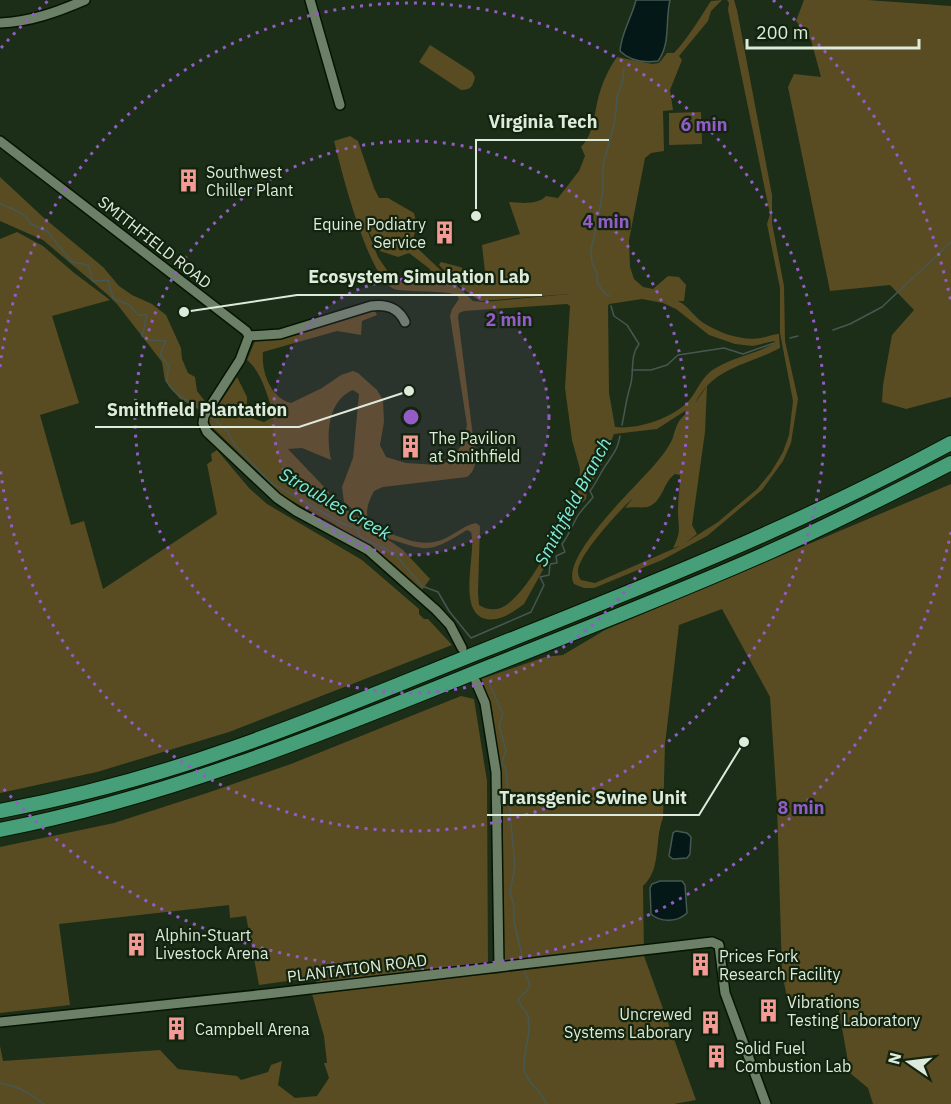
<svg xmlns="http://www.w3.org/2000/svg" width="951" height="1104" font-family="'IBM Plex Sans',sans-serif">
	<rect width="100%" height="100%" fill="#1c2e17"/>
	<g fill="#594c23" fill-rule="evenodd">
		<path d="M 722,0 L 711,11 L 708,21 L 679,56 L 682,60 L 670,90 L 673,110 L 663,111 L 664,151 L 651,153 L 645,158 L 629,240 L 630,267 L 634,279 L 643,287 L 653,289 L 668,276 L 679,277 L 686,285 L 684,301 L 678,301 C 689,306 695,319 707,325 C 722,334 743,341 761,338 C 767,337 773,334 779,334 L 780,348 C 746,366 715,366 695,403 L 707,386 L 705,432 L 692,525 L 697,534 L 685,543 L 718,522 L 757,489 L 771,472 L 783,452 L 789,435 L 793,401 L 780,333 L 780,288 L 767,224 L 770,214 L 728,10 L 729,3 L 727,0 L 734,0 L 737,10 L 772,195 L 772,223 L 784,286 L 785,341 L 798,399 L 791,443 L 783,461 L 762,490 L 707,536 L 662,560 L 594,588 L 584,588 L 574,584 C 559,557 639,484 656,463 C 662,456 668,448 672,440 C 676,429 676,421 687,413 L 685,411 L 657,429 L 614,434 L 602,464 L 587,491 L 586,499 L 578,507 L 524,604 C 513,612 500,622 486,619 C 456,612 477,552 471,532 L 467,530 C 427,555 427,551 384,537 L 403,550 L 430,579 L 422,590 L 391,562 L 332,523 L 283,496 L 210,425 L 208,419 L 213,409 L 216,409 L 237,377 L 247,397 L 247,407 L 254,419 L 264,422 L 275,416 C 267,398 263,373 247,360 L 255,341 L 286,336 L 374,309 L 377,315 L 362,321 L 361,335 L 337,331 L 263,352 C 261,372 271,398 291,403 L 322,388 L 341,375 L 353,371 L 358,373 L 377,390 L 383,400 L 384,422 L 380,445 L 386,457 L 406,463 L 438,465 L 449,461 L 462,445 L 467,425 L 450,316 L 452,309 L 459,299 L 457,295 L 449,293 C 437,291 402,292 394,289 C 368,278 341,169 334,141 L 350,136 L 358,141 L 374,188 L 379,198 L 388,198 L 414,213 L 417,225 L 412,243 L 473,301 L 483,302 L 569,294 L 480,301 L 462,288 L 439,265 L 441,262 L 460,267 L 483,278 L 485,272 L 482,245 L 520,234 L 509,202 C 521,203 538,205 546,196 L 558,198 L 579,171 L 585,156 L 581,147 C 594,134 594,113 599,95 C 603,81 609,68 617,57 L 652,64 L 659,63 L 667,53 L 674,53 C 689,37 699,19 711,1 ZM 366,227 L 380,251 L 398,257 L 409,253 L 430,269 L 431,278 C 420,285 404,283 393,279 L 378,257 ZM 642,299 L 663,303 L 676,309 L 709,335 L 735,344 L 753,346 L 774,341 L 775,343 C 756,354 733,357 714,369 C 703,376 699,387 691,398 C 677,417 638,430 615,427 L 609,393 L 608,306 L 609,304 ZM 567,304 L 570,306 L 565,388 L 572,440 L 580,469 L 579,489 L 574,501 C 558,530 533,584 509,603 C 500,611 488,611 479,605 L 478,592 L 480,526 L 476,523 C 463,526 458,532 446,538 C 421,551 394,534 370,525 C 364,512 368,503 374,491 L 383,487 L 467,477 C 474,472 474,467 476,460 L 458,317 L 459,313 L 464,311 ZM 353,390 L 359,394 L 353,458 L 342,487 L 344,502 L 358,514 L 357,517 L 329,498 L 329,492 L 288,449 L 302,448 L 331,460 C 326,436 327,401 353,390 ZM 675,474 L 680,475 C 680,487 678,499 678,510 C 678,529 682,530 673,548 L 680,546 L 595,583 L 581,580 C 579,577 578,576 578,571 C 578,555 620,510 633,498 L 625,508 C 633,506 643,509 650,506 C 663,500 664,481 675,474 Z"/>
		<path d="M 804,0 L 867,0 L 951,6 L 951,397 L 906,409 L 882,402 L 883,385 L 892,335 L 914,310 L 890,285 L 830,291 L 788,87 L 794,74 L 821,77 L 811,40 L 796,21 Z"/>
		<path d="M 430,45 L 472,72 L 475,77 C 473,86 471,90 461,90 L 419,62 Z"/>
		<path d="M 701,112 L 702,144 L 669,145 L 669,113 Z"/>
		<path d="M 0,177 L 44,218 L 103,267 L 119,286 L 132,295 L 152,304 L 166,315 L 181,348 L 182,359 L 188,373 L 195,377 L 197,391 L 207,404 L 203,412 L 180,399 L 165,381 L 162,362 L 117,304 L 108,295 L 43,240 L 0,221 Z"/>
		<path d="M 17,232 L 43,246 L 73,272 L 110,300 L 52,316 L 79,403 L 40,415 L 71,525 L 84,521 L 103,589 L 217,514 L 207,464 L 212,461 L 211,454 L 217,450 L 249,488 L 267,504 L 362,560 L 419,609 L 419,614 L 424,619 L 428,619 L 452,645 L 229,732 L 97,772 L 0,793 L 0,239 Z"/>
		<path d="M 951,484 L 951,1104 L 873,1104 L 868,1088 L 850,1073 L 838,1005 L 787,997 L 782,973 L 777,804 L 770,697 L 722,609 L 679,625 L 665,744 L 663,818 C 654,840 662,869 643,886 L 644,956 L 696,1100 L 674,1104 L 0,1104 L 0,1046 L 3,1061 L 160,1050 L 178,1069 L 237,1076 L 241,1080 L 268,1072 L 271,1065 L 282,1061 L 278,1085 L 295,1098 L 317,1096 L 329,1078 L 324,1063 L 327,1063 L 324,1036 L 312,994 L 317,994 L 316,977 L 259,985 L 246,916 L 230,918 L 229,905 L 59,924 L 70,1005 L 0,1013 L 0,847 L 114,823 L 210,792 L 291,764 L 461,696 L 474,699 L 487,781 L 488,974 L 502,973 L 503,801 L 492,710 L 481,679 L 545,657 L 563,655 L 605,630 Z"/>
	</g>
	<g fill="#041917" stroke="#455852" stroke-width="1.5">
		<path d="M 636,0 L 670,0 C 665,21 671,43 658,61 C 644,63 630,61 620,51 C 621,33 632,17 636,0 Z"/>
		<path d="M 676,831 L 687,833 L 691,837 L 690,854 L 687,858 L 673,859 L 669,856 L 673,833 Z"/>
		<path d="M 660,881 L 682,881 L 685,885 L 687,913 C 678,922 661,923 651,914 L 650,888 L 652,884 Z"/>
	</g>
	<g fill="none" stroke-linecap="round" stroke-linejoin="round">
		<g stroke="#455852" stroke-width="1.5">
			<path d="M 0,203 C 11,210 25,211 31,224 L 47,231 L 72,262 L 88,265 L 93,281 L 108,280 L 113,298 L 129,305 L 138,315 L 147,315 L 142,336 L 148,340 L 166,341 L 160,354 L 168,365 C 169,370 167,375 167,380 C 168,392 194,404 203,410"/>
			<path d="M 609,296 L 604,293 L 597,282 L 597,274 L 592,262 L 591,250 L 597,225 L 603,190 L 603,165 L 615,120 L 617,97 L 623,80 L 624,68"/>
			<path d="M 611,306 L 614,316 L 627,325 L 639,344 C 629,357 635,372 630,387 C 626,400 625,411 622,425"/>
			<path d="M 833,330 L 850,324 L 882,307 L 951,242"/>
			<path d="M 790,338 L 798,336"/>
			<path d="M 632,370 L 651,370 L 667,365 L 678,355 L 724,348 L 743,354 L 774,343"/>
			<path d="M 210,415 L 228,432 L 234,444 L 270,482 L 341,523 L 358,529 L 359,535 L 364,539 L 394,553 L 422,586 L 438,592 L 449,611 L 471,638 L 531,612 L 544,585 L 540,577 L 549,575 L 550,564 L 557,563 L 556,556 L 565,552 L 562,544 C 569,535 572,526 577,517 C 581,510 588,504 593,497 L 590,491 C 597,482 601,471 608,462 C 615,451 617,450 620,436"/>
			<path d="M 489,683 L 503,714 L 499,725 L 506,750 L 502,763 L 506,769 L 515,866 L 510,892 L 514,905 L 514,921 L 522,956"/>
			<path d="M 524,971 C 535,993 528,986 518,1000 C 520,1006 526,1010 528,1016 C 532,1034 523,1051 524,1068 C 525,1082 542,1090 546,1104"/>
			<path d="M 0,1083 C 20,1087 28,1092 44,1104"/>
		</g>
		<defs>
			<g id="minor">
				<path d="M 310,0 L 340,105"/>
				<path d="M 0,23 C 30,22 57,12 85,0"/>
				<path d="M 0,141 L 246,331 L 249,336 L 240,360 L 204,416 L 203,423 L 207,432 L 277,498 L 296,511 L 368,550 L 436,610 L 450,625 L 462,648"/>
				<path d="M 249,336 L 280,334 L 371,306 C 386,304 398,307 405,322"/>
				<path d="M 476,682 L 485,703 L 496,772 L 499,966"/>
				<path d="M 0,1022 L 267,994 L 712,942 L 719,945 L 725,993 L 766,1104"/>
			</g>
			<g id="highway">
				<path d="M 0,811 C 79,796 157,775 233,748 C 317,719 399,684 482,651 C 641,588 800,525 951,443"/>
				<path d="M 0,830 C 173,796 329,731 491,666 C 586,628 683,591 776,549 C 836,522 893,493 951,463"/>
			</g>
		</defs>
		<use href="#minor" stroke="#051502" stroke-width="12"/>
		<use href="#highway" stroke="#051502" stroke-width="16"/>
		<use href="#minor" stroke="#6b8066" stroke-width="9"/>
		<use href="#highway" stroke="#479f79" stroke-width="14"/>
	</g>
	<circle cx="411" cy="417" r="138" fill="#945cc6" fill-opacity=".12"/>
	<g fill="none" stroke="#945cc6" stroke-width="3" stroke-dasharray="3 6">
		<circle cx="411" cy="417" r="138"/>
		<circle cx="411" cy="417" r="276"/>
		<path d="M0 367A414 414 0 1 1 0 467"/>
		<path d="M951 532A552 552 0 0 1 1 786M1 48A552 552 0 0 1 49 0M773 0A552 552 0 0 1 951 302"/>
	</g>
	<defs>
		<symbol id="building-bare" viewBox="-9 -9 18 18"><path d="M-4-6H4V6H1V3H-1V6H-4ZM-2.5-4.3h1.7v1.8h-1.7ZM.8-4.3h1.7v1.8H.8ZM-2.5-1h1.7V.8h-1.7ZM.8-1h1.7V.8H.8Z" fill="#f59b97" stroke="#12240e" stroke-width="2.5" paint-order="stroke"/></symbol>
	</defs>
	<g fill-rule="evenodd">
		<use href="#building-bare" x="172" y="164" width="33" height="33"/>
		<use href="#building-bare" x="428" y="216" width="33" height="33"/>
		<use href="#building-bare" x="394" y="430" width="33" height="33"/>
		<use href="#building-bare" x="120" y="928" width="33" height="33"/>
		<use href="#building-bare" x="684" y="948" width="33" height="33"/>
		<use href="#building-bare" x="752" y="994" width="33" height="33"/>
		<use href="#building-bare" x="694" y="1006" width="33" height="33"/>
		<use href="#building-bare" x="160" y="1012" width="33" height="33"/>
		<use href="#building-bare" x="700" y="1040" width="33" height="33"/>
	</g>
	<g text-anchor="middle" stroke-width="4.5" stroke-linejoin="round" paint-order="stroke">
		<g font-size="16" fill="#deeadb" stroke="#12240e" text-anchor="start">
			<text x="206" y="178">Southwest<tspan x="206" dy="18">Chiller Plant</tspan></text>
			<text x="426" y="230" text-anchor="end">Equine Podiatry<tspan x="426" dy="18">Service</tspan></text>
			<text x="429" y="444">The Pavilion<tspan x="429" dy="18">at Smithfield</tspan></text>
			<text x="155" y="941">Alphin-Stuart<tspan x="155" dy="18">Livestock Arena</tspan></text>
			<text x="719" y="962">Prices Fork<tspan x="719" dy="18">Research Facility</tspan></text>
			<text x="787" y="1008">Vibrations<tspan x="787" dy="18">Testing Laboratory</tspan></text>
			<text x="692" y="1020" text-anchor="end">Uncrewed<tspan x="692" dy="18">Systems Laborary</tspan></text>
			<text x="195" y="1035">Campbell Arena</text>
			<text x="735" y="1054">Solid Fuel<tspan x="735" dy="18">Combustion Lab</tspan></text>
		</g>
		<g font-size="16" fill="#deeadb" stroke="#12240e">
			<text transform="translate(155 242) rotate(38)" y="6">SMITHFIELD ROAD</text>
			<text transform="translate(357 968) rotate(-7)" y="6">PLANTATION ROAD</text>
		</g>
		<g font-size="18" font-style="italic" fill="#80ebdf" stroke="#12240e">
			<text transform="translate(573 502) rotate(-62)" y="6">Smithfield Branch</text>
			<text transform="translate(335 504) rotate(30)" y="6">Stroubles Creek</text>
		</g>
	</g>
	<circle cx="411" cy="417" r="9" fill="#945cc6" stroke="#12240e" stroke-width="3"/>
	<g font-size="18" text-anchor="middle" font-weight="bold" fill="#945cc6" stroke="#12240e" stroke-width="4.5" stroke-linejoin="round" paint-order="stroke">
		<text x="704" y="131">6 min</text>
		<text x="606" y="228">4 min</text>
		<text x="509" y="326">2 min</text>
		<text x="801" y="814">8 min</text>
	</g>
	<path fill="none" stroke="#deeadb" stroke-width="2" d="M476 216L476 140H609M184 312L297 295H542M409 391L299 427H95M744 742L699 815H487"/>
	<g fill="#deeadb" stroke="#12240e" stroke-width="2">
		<circle cx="476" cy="216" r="6"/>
		<circle cx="184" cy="312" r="6"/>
		<circle cx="409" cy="391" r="6"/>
		<circle cx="744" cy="742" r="6"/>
	</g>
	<g font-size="18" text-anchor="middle" font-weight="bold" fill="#deeadb" stroke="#12240e" stroke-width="4.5" stroke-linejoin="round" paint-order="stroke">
		<text x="543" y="128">Virginia Tech</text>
		<text x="419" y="283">Ecosystem Simulation Lab</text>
		<text x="197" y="416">Smithfield Plantation</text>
		<text x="593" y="804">Transgenic Swine Unit</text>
	</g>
	<g transform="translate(909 1062) rotate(284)" stroke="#12240e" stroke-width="4.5" paint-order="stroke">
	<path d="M0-4.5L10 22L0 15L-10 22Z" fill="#deeadb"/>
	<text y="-9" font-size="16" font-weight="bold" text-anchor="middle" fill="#deeadb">N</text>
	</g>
	<path d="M747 39v9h172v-9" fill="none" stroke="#deeadb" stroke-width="3"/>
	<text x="756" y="39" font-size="18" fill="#deeadb" stroke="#12240e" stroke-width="4.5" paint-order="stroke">200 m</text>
</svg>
